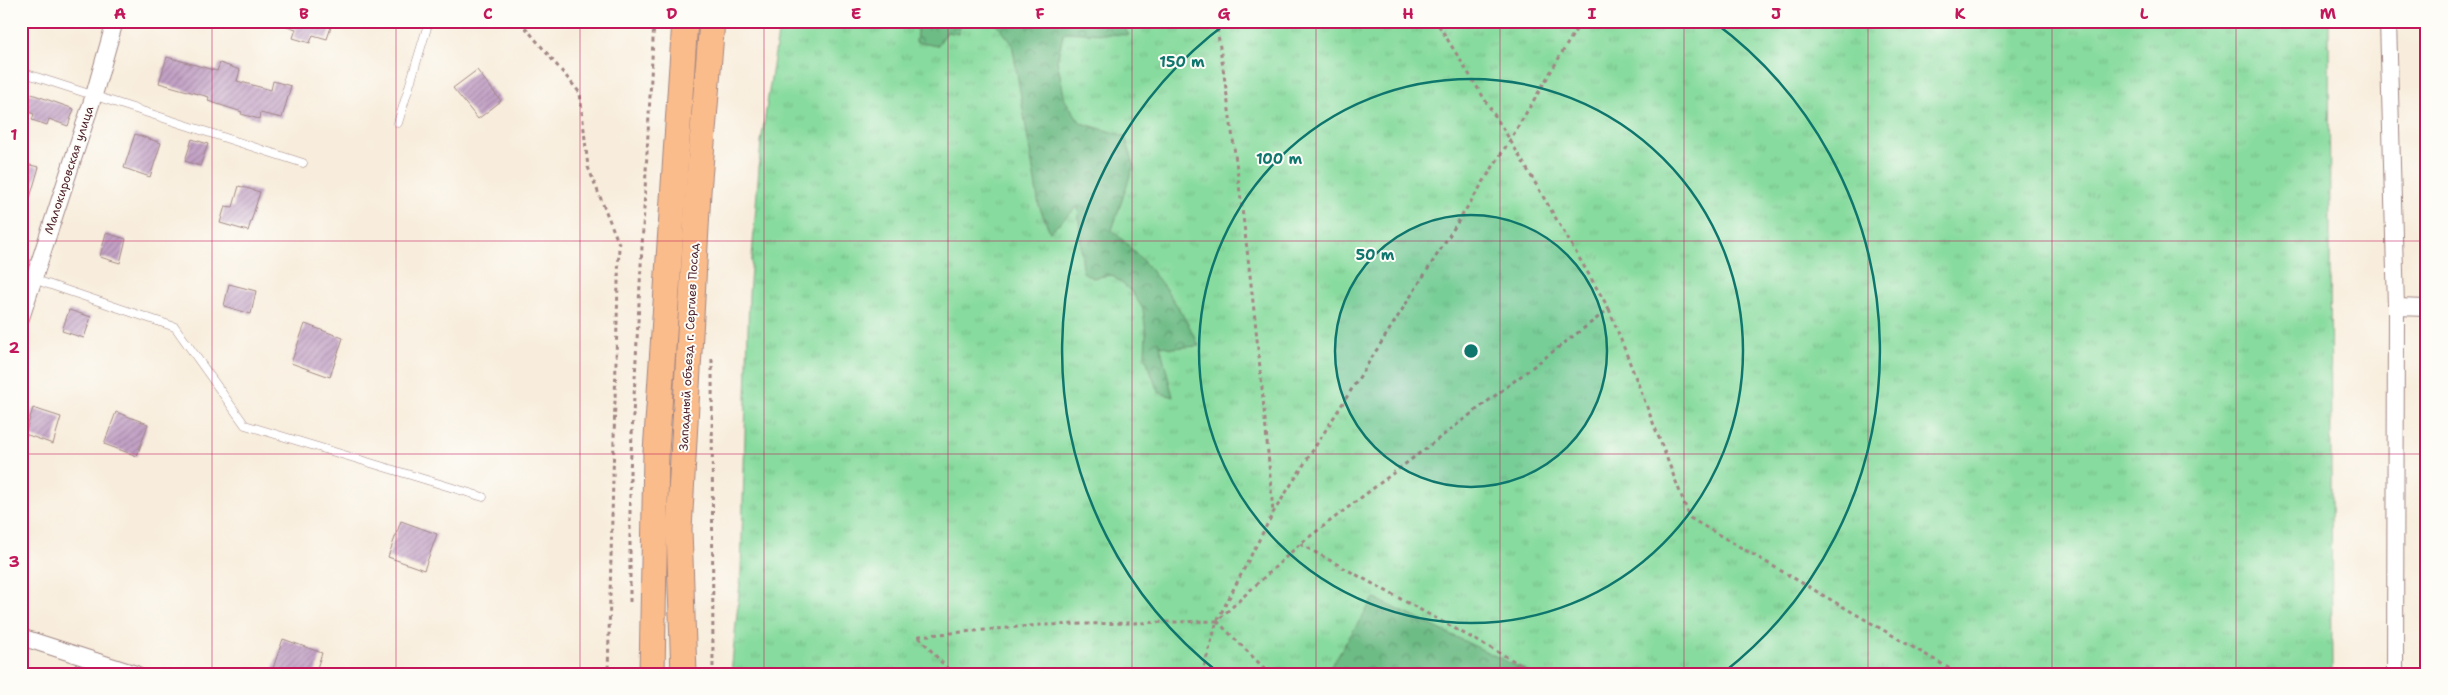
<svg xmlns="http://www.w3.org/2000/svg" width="2448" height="695" font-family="'Shantell Sans',sans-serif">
	<defs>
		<pattern id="grass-tufts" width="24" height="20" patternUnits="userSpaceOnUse" patternTransform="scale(1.25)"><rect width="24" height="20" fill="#87db9e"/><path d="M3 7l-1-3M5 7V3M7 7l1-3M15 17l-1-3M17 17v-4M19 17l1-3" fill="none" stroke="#76bc88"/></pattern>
		<pattern id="forest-crowns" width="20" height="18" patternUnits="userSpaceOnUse" patternTransform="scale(1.25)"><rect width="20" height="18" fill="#6dbb85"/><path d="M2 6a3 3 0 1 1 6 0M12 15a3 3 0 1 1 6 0" fill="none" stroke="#5c976d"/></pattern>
		<pattern id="building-hatch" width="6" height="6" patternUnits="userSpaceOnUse" patternTransform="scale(1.25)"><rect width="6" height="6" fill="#c3a2c6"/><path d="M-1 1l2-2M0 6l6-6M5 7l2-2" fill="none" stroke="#a083a1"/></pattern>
	</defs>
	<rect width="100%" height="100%" fill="#fdfcf7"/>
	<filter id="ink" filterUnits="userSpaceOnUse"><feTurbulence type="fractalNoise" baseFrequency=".02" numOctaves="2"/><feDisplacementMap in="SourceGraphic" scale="10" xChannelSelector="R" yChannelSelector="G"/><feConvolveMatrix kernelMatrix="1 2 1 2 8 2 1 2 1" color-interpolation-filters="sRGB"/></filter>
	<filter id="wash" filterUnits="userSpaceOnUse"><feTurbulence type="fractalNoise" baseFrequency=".0096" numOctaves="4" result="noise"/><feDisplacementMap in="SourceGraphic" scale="20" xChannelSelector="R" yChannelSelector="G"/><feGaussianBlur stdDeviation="1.12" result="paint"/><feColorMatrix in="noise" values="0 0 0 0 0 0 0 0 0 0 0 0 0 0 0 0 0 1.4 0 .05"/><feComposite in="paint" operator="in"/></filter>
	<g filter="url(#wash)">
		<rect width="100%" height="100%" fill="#f8eddc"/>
		<path fill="url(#grass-tufts)" stroke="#687d64" d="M 780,21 L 2329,21 L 2332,674 L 731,674 L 741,573 L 749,295 L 761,142 Z"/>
		<g fill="url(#forest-crowns)" stroke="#5c6d58">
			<path d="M 918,21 L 962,21 L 958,34 L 947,32 L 937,46 L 916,42 Z"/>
			<path d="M 994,21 L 1120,21 L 1129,35 L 1064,32 L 1057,60 L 1065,100 L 1081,123 L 1125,136 L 1134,164 L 1112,230 C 1148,262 1179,302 1199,346 L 1171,348 L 1160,345 L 1173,397 L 1158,392 L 1145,356 L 1146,334 L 1143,309 L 1132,292 L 1112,275 L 1092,278 L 1083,272 L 1078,206 L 1050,232 L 1039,206 L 1012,43 Z"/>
			<path d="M 1374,598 L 1533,674 L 1326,674 Z"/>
		</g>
		<g id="blocks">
			<g fill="url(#building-hatch)">
				<path d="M 282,21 L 333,21 L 327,39 L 313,35 L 310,43 L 293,38 L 296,29 L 281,24 Z"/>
				<path d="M 167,57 L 217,71 L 220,63 L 240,70 L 237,81 L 271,90 L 273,81 L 291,86 L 282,118 L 260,113 L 259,119 L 241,114 L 242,112 L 208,101 L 209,97 L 159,83 Z"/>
				<path d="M 477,70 L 501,101 L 478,119 L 453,88 Z"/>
				<path d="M 26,92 L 74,109 L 68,126 L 49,119 L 47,125 L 32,120 L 34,114 L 21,109 Z"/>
				<path d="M 135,134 L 161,143 L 150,177 L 124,168 Z"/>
				<path d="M 192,139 L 208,144 L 200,166 L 185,161 Z"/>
				<path d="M 21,163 L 39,167 L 25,215 L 21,214 Z"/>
				<path d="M 239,186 L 260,192 L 248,231 L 220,223 L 225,206 L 233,207 Z"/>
				<path d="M 106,233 L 126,239 L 120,263 L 100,257 Z"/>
				<path d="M 229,284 L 256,291 L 251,314 L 224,306 Z"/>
				<path d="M 69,310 L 91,317 L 84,338 L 62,331 Z"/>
				<path d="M 305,324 L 343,338 L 330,377 L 291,363 Z"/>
				<path d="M 33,408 L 61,417 L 53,444 L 25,434 Z"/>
				<path d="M 116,412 L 148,424 L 137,456 L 104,444 Z"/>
				<path d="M 401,521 L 437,534 L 424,570 L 388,557 Z"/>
				<path d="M 283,639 L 322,653 L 315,674 L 271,674 Z"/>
			</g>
		</g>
	</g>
	<g filter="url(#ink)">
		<use href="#blocks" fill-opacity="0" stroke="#a18684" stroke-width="1"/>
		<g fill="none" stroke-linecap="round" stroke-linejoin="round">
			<defs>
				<g id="service">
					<path d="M 21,72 L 303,163"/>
					<path d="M 398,123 L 429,21"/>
					<path d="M 33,279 L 175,327 L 245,425 L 483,497"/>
				</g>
				<g id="minor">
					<path d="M 2388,21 L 2396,307 L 2395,674"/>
					<path d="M 2396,307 L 2427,308"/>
					<path d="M 21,318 L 94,95 L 115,21"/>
					<path d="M 21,637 L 136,674"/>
				</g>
				<g id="primary">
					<path d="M 652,674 L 656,452 L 685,21"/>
					<path d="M 684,674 L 679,529 L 698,192 L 712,21"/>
				</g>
			</defs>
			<use href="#service" stroke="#a18684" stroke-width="9"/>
			<use href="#minor" stroke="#a18684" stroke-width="18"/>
			<use href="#primary" stroke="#a18684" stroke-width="27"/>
			<g stroke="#a18684" stroke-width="3" stroke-dasharray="4 4" stroke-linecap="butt">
				<path d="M 520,21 L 580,93 L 588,167 L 619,244 L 608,674"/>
				<path d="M 1216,21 C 1241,185 1260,348 1273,513"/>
				<path d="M 1609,309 L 1690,518 L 1959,674"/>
				<path d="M 712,359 L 713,674"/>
				<path d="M 1300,544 L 1538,674"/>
				<path d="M 630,602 L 630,472 L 654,21"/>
				<path d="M 1217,621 L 1270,674"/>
				<path d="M 918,636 L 1041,625 L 1217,621 L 1300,544 L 1609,309 L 1510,140 L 1436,21"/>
				<path d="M 919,637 L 952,674"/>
				<path d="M 1202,674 L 1217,621 L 1273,513 L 1510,140 L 1581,21"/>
			</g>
			<use href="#service" stroke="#fff" stroke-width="8"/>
			<use href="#minor" stroke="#fff" stroke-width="16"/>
			<use href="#primary" stroke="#fabc8b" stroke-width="25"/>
		</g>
	</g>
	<path fill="none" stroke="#c2185b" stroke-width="1" stroke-opacity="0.55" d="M 212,21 L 212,674M 396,21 L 396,674M 580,21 L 580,674M 764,21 L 764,674M 948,21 L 948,674M 1132,21 L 1132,674M 1316,21 L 1316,674M 1500,21 L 1500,674M 1684,21 L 1684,674M 1868,21 L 1868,674M 2052,21 L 2052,674M 2236,21 L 2236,674M 21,241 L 2427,241M 21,454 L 2427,454"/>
	<circle cx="1471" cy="351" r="136" fill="#0f766e" fill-opacity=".12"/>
	<g fill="none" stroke="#0f766e" stroke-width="2.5">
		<circle cx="1471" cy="351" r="136"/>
		<circle cx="1471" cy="351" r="272"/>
		<path d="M1219 673A409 409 0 0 1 1228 22M1714 22A409 409 0 0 1 1723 673"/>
	</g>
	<g text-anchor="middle" stroke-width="4" stroke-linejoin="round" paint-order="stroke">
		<g font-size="12" fill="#4a1f2b" stroke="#fdfcf7">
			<text transform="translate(69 170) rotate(-72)" y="4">Малокировская улица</text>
			<text transform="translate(689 347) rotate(-87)" y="4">Западный объезд г. Сергиев Посад</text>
		</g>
	</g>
	<circle cx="1471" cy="351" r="8" fill="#0f766e" stroke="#fdfcf7" stroke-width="2.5"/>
	<g font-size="15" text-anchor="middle" font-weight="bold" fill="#0f766e" stroke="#fdfcf7" stroke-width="4" stroke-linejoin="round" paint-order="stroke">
		<text x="1182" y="67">150 m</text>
		<text x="1279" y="164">100 m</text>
		<text x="1375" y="260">50 m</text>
	</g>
	<rect width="2448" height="695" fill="none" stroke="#fdfcf7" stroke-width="55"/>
	<rect x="28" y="28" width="2392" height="640" fill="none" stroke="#c2185b" stroke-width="2"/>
	<g font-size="16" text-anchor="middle" font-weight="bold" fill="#c2185b">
		<text x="120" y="19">A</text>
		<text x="304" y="19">B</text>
		<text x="488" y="19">C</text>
		<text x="672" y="19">D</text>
		<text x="856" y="19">E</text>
		<text x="1040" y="19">F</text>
		<text x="1224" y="19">G</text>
		<text x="1408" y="19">H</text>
		<text x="1592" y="19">I</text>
		<text x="1776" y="19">J</text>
		<text x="1960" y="19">K</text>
		<text x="2144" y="19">L</text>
		<text x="2328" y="19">M</text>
		<text x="14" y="140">1</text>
		<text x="14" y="353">2</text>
		<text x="14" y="567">3</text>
	</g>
</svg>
